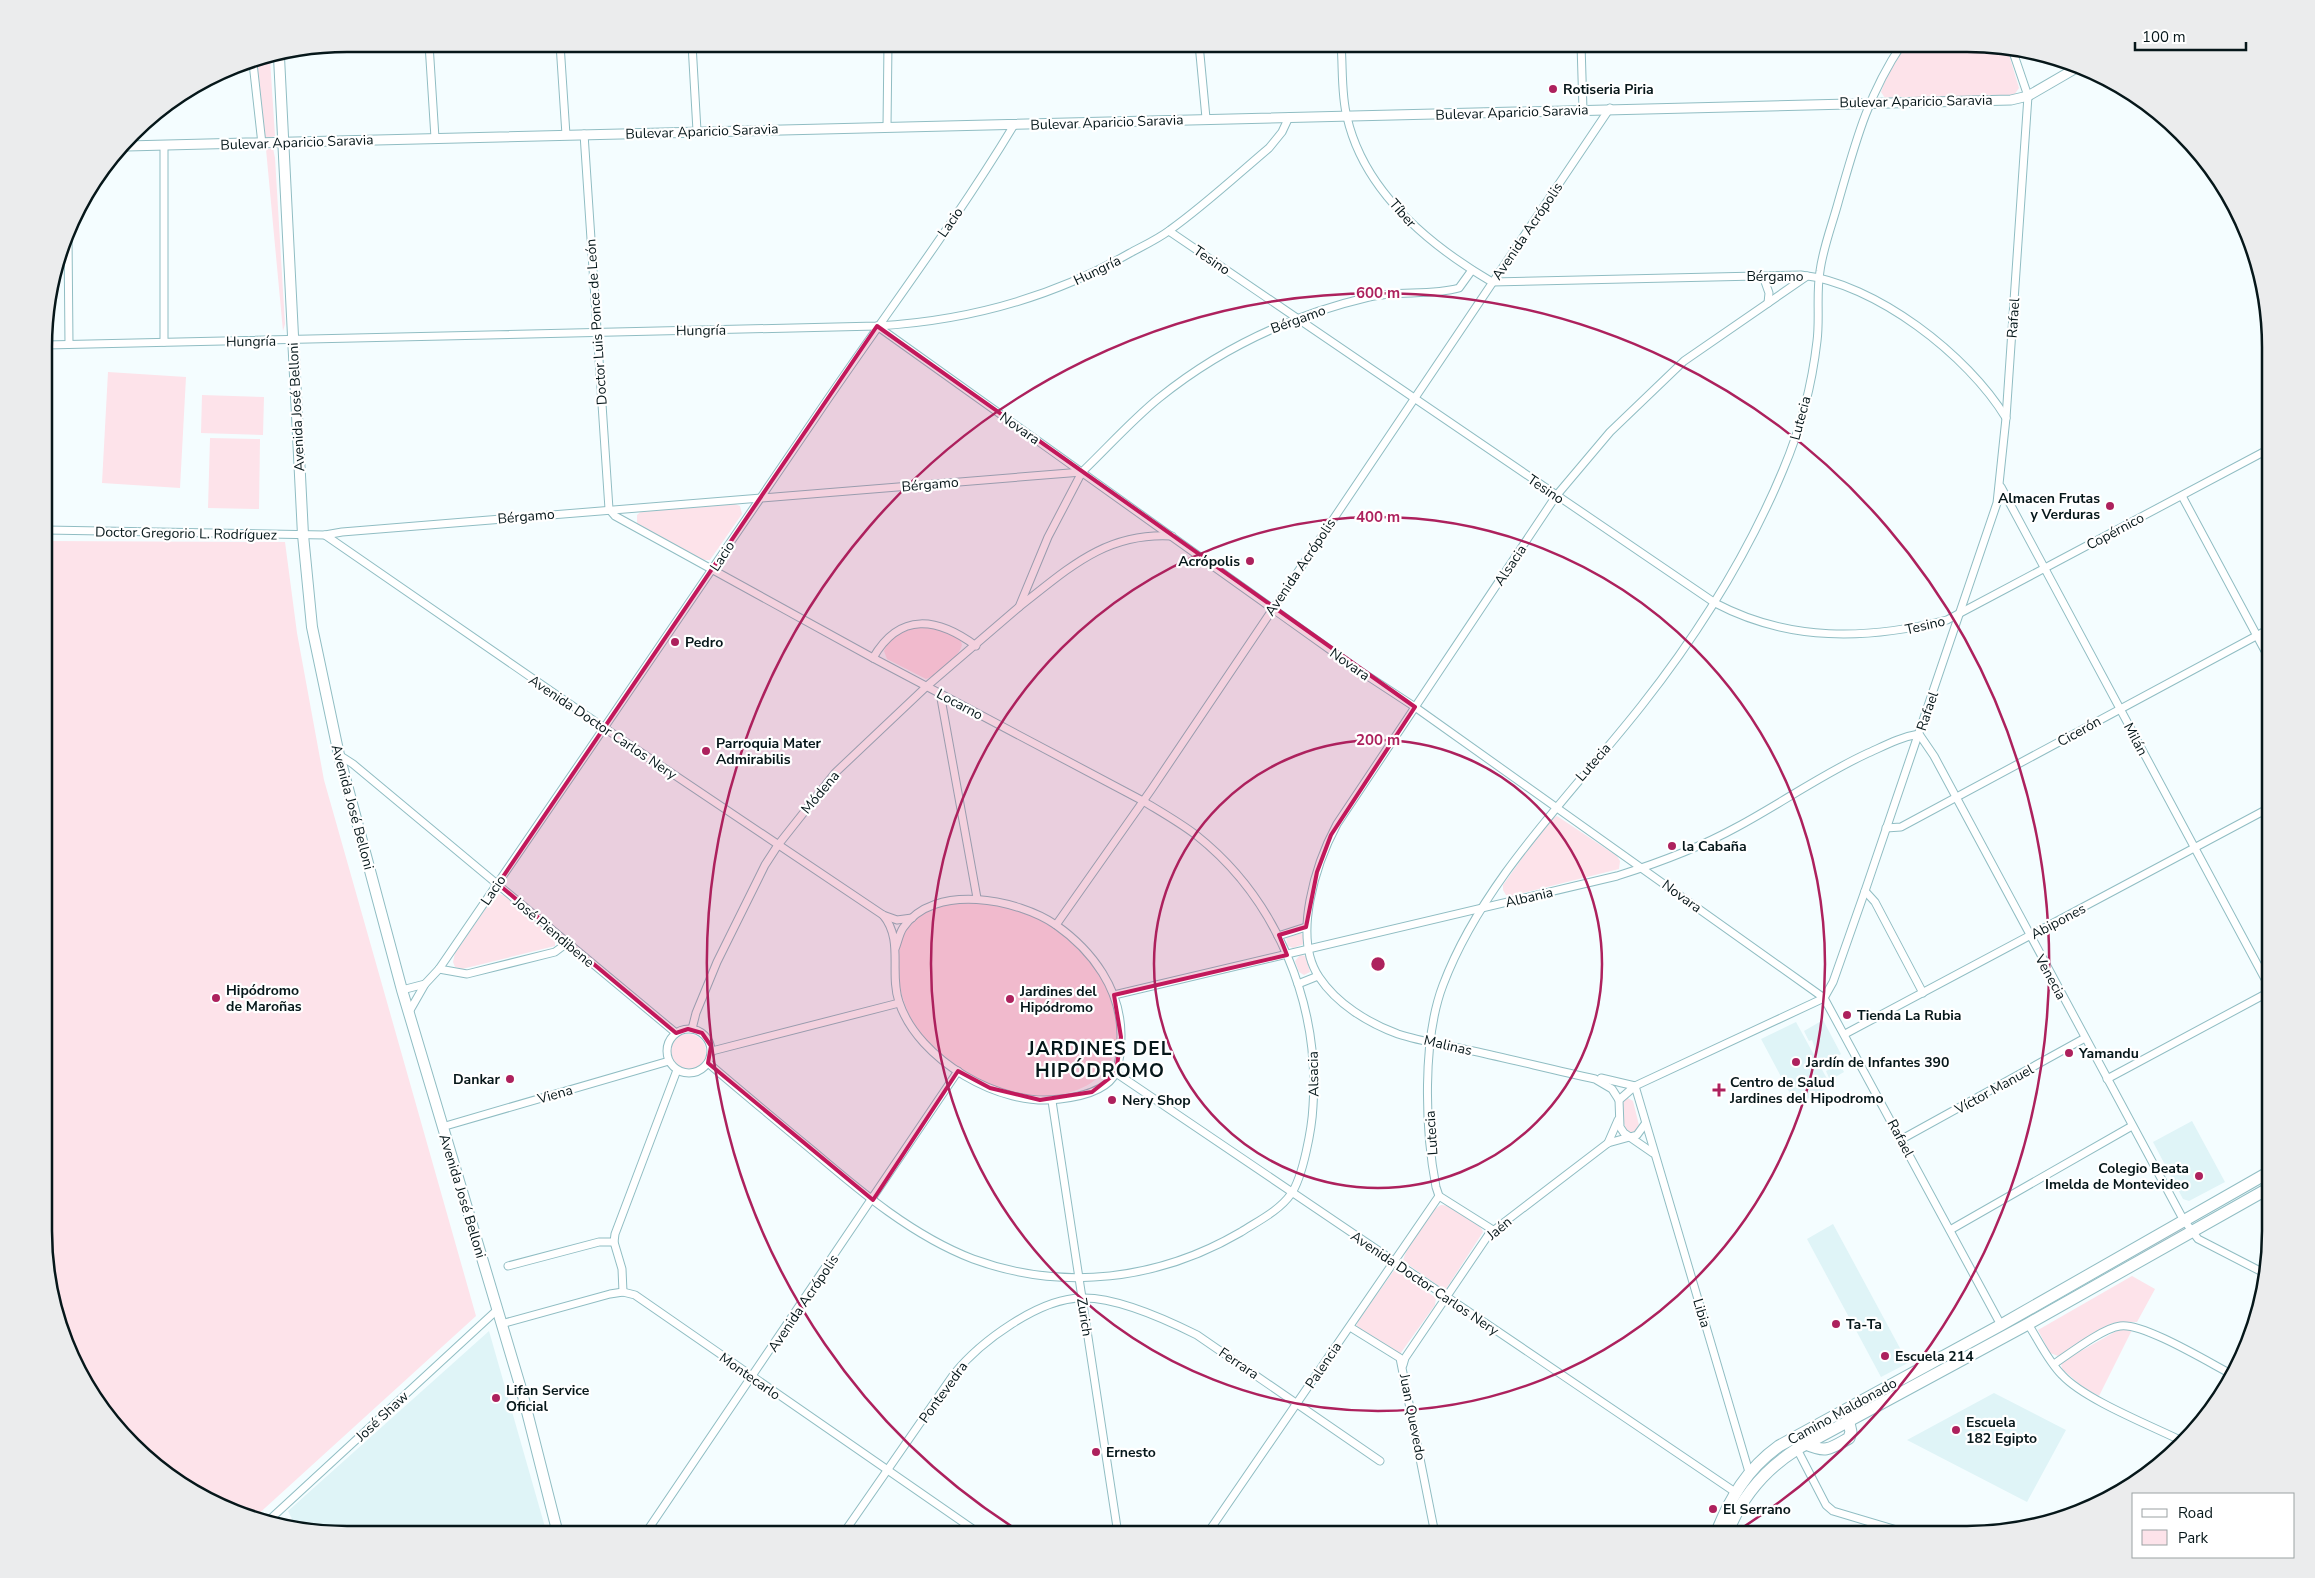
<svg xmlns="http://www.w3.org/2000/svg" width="2315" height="1578" font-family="'Nunito Sans',sans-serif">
	<rect width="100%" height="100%" fill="#f4fdff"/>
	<g fill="#dff4f7">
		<path d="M 1823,1020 L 1841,1054 L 1836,1057 L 1844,1072 L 1830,1080 L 1826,1071 L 1832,1068 L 1828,1061 L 1825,1062 L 1823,1058 L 1819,1060 L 1812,1040 L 1809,1041 L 1804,1031 Z"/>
		<path d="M 1796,1022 L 1831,1086 L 1796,1105 L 1761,1039 Z"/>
		<path d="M 2192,1121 L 2225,1182 L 2189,1201 L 2183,1199 L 2153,1142 Z"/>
		<path d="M 1833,1224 L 1908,1363 L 1881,1377 L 1807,1239 Z"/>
		<path d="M 489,1331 L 547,1534 L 328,1534 L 296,1527 L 288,1511 Z"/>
		<path d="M 1994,1393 L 2066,1430 L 2027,1502 L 1907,1440 Z"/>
	</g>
	<g fill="#fde3ea">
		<path d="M 1907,44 L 1987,44 L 2007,48 L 2019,88 L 2014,95 L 2007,96 L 1885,98 L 1881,92 L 1887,75 Z"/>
		<path d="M 270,59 L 275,136 L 267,139 L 264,138 L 255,62 Z"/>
		<path d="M 273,148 L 275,158 L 285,324 L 283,331 L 266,149 Z"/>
		<path d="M 108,372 L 186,377 L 180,488 L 102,483 Z"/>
		<path d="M 202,395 L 264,397 L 263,435 L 201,433 Z"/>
		<path d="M 210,438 L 260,439 L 259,509 L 208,508 Z"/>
		<path d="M 732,503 L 740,506 L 742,514 L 710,560 L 703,560 L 642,529 L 637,523 L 637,515 L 643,510 Z"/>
		<path d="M 46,541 L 285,542 L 297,633 L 324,780 L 476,1316 L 253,1519 L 163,1472 L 84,1382 L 46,1270 Z"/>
		<path d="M 926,626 L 936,627 L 960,638 L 962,645 C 959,657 938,675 926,679 L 887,659 L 884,651 C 890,634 909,629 926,626 Z"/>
		<path d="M 1557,816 L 1617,856 L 1620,861 L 1619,869 L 1511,896 L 1506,895 L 1503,890 L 1503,885 L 1549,820 Z"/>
		<path d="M 499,894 L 506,896 L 555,938 L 555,946 L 462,969 L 455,967 L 453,962 L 455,953 L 493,898 Z"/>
		<path d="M 954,902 C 990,903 1025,908 1055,929 C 1071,940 1090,958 1100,975 C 1122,1016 1129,1070 1077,1090 C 1020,1113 940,1070 912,1020 C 903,1003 899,987 898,969 C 896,927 916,912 954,902 Z"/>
		<path d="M 1301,933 L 1303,935 L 1304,944 L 1293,948 L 1288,946 L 1286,938 Z"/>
		<path d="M 1300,955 L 1306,956 L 1310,972 L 1304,975 L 1299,972 L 1295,961 Z"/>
		<circle cx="688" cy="1052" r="18"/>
		<path d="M 1626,1097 L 1633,1101 L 1640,1129 L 1634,1135 L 1627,1133 L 1623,1120 L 1622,1102 Z"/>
		<path d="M 1441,1205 C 1450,1204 1481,1223 1483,1232 L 1446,1289 L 1443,1289 L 1403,1261 C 1405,1249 1430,1210 1441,1205 Z"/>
		<path d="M 2183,1227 L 2184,1229 L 1852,1414 L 1851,1412 Z"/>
		<path d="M 1395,1269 L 1436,1298 L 1435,1305 L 1400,1354 L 1356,1327 L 1358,1321 Z"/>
		<path d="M 2132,1276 L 2155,1289 L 2137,1322 L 2113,1323 L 2058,1356 L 2050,1353 L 2038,1330 Z"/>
		<path d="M 2120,1329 L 2132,1330 L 2099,1396 L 2084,1388 L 2062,1369 L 2061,1363 L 2065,1360 Z"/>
	</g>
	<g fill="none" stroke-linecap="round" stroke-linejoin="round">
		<defs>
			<g id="minor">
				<path d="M 429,44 L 435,138"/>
				<path d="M 560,44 L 566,135"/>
				<path d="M 692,44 L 697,131"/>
				<path d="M 1199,44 L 1206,118"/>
				<path d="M 1341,44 C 1343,68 1341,94 1347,117 C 1364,192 1429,245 1492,282 L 1801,275 C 1875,283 1968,355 2006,418"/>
				<path d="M 1581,44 L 1583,110"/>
				<path d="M 253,63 L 262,144"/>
				<path d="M 887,126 L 888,44"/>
				<path d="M 584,134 L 609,509 L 615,516 L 873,658 L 1143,801 C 1161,812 1179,822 1196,835 C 1277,899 1320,1004 1313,1106 C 1312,1128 1303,1177 1291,1194 C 1279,1211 1258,1221 1241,1232 C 1159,1280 1063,1292 973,1259 C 913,1236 861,1192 813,1151 C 778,1122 743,1093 708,1063"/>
				<path d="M 1169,231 L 1715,603 C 1789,642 1867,640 1947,620 L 2271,448"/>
				<path d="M 68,236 L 69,344"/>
				<path d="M 1763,276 L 1769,293 L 1768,303"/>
				<path d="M 877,326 L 1357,669 L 1415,707 L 1824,998 L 2001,1325"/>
				<path d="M 164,342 L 164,145"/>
				<path d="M 46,345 L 877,326 C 966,321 1053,297 1130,253 C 1143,246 1158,239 1170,230 C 1205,205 1237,175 1269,148 L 1282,132 L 1289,117"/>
				<path d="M 2001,487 L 2271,990"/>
				<path d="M 2182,496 L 2271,662"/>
				<path d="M 46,530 L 325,535 L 342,532 L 1082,472 C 1108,447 1132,420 1159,398 C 1221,348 1292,315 1369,297 C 1398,290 1430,296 1459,288 L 1472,270"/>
				<path d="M 325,535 L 603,727 L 883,915 L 897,920 L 912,918"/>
				<path d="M 1019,607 C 1068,569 1105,532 1172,536"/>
				<path d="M 873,658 C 900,611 938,618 976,646"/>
				<path d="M 940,693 L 977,898"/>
				<path d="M 339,755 L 353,764 L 676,1033"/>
				<path d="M 1886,828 L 1901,827 L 2271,628"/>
				<path d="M 1865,891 L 1875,902 L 1923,993"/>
				<path d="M 883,915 C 904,940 889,973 899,1002 C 918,1060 1001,1108 1060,1099 C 1078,1097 1108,1091 1116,1072 C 1120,1061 1121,1046 1121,1035 C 1121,990 1093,951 1056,925 C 1018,899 934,882 903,928 C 899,934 898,942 895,949"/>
				<path d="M 1056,925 L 1151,790 L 1610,108"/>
				<path d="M 1278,936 L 1306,927"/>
				<path d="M 439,969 L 467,974 L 555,952 L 567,943"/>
				<path d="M 1298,984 L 1318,976"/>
				<path d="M 402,990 L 425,984"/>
				<path d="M 1114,995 L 1617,876 C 1658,863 1699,848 1737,827 C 1780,804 1821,775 1866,754 C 1884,746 1900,737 1919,734 L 1934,756 L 2183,1219 L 2198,1239 L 2266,1274"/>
				<path d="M 1824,998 L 1833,982 L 1865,891 L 1997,503 L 2006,418 L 2028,96 L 2012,49"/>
				<path d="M 409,1012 L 425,984 L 439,969 C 565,786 690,601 815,418 C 881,320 953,226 1014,125"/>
				<circle cx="689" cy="1051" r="22"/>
				<path d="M 692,1029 L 696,1013 L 717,962 L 765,865 L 778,845 L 835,773 L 927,686 L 1019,607 L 1048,537 L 1082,472"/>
				<path d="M 1845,1034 L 2271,807"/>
				<path d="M 712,1051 L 899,1003"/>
				<path d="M 1116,1073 L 1735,1492"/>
				<path d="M 1601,1078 L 1635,1086"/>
				<path d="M 2107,1079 L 2271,991"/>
				<path d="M 1635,1086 L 1749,1472"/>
				<path d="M 1619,1100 L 1612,1089 L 1595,1079 C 1554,1070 1514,1060 1473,1051 C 1448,1045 1422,1042 1398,1034 C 1368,1023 1337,1004 1319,977 C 1292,937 1316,863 1337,824 L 1556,496 L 1610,432 L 1684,361 L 1807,276"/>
				<path d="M 1052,1101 L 1118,1534"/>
				<path d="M 442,1127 L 669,1061"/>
				<path d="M 1902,1139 L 2085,1038"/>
				<path d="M 1608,1143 L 1618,1120"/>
				<path d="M 1653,1153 L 1624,1133 L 1620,1127 L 1619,1100 L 1635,1086 L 1824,998"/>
				<path d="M 1493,1230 L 1439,1196 L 1436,1187 C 1425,1130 1422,1040 1443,985 C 1483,879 1573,793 1642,705 C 1698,634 1748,554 1783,470 C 1800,430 1812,385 1817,341 C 1820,318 1816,294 1820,271 C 1823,248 1832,225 1838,203 C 1855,144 1867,96 1902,44"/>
				<path d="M 1950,1230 L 2132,1126"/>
				<path d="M 508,1266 L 599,1242 L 614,1242"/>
				<path d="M 623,1292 L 622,1269 L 614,1242 L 615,1234 L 677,1070"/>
				<path d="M 501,1324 L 610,1294 L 623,1292 L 635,1295 L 980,1534"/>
				<path d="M 2028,1324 C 2039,1341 2048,1361 2062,1375 C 2085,1400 2152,1426 2184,1442"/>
				<path d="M 1350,1327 L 1400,1358 L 1435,1534"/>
				<path d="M 2054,1364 C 2069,1354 2103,1328 2120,1326 C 2142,1322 2208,1362 2231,1374"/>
				<path d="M 1403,1365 L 1405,1358 L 1489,1234 L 1608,1143 L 1637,1135 L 1645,1124"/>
				<path d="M 1797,1449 L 1826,1505 L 1833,1511 L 1910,1534"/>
				<path d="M 267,1522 L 497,1310"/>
				<path d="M 645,1534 L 958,1071"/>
				<path d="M 843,1534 L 954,1374 C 980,1342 1039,1298 1082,1298 C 1117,1297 1167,1320 1197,1335 L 1380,1461"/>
				<path d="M 1207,1534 L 1439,1196"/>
			</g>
			<path id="tertiary" d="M 127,146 L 2011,100 L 2028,96 L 2078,67"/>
			<path id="secondary" d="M 279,57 L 303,535 L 312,627 L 339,755 L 402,990 L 522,1392 L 558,1534"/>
			<g id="primary">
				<path d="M 1806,1444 C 1826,1453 1830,1449 1849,1438 L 1851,1432 L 1847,1414"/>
				<path d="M 1716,1534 C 1730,1498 1747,1469 1779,1446 L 2001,1325 L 2271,1171"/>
				<path d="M 1727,1534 C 1741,1497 1764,1470 1797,1449 L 2028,1324 L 2271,1187"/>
			</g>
		</defs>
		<use href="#minor" stroke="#90bdc3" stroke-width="9"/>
		<use href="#tertiary" stroke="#90bdc3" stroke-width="11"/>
		<use href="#secondary" stroke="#90bdc3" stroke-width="12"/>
		<use href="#primary" stroke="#90bdc3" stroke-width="13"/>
		<use href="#minor" stroke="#fff" stroke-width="7"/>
		<use href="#tertiary" stroke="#fff" stroke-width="9"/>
		<use href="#secondary" stroke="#fff" stroke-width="10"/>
		<use href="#primary" stroke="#fff" stroke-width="11"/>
	</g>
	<path fill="#c2185b" fill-opacity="0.2" stroke="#c2185b" stroke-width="4" stroke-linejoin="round" d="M 877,326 L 1415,707 L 1331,835 L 1317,872 L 1306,927 L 1279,935 L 1287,955 L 1114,995 L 1121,1037 L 1116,1073 L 1092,1092 L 1040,1100 L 990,1088 L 958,1071 L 873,1200 L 708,1063 L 711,1046 L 702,1033 L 688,1029 L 676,1033 L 498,884 Z"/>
	<g fill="none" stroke="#ad215d" stroke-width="2.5">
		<circle cx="1378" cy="964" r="224"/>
		<circle cx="1378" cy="964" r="447"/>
		<path d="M1022 1533A671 671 0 1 1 1734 1533"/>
	</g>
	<g fill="#ad215d" stroke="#fff" stroke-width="2">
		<circle cx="1553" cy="89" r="5"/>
		<circle cx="2110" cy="506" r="5"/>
		<circle cx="1250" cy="561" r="5"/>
		<circle cx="675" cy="642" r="5"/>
		<circle cx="706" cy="751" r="5"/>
		<circle cx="1672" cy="846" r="5"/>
		<circle cx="216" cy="998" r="5"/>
		<circle cx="1010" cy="999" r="5"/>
		<circle cx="1847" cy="1015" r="5"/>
		<circle cx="2069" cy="1053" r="5"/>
		<circle cx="1796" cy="1062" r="5"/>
		<circle cx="510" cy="1079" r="5"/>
		<path d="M1716.5 1082.5h5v5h5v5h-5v5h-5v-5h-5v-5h5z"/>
		<circle cx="1112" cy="1100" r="5"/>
		<circle cx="2199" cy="1176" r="5"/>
		<circle cx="1836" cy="1324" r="5"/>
		<circle cx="1885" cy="1356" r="5"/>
		<circle cx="496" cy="1398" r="5"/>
		<circle cx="1956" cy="1430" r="5"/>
		<circle cx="1096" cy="1452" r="5"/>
		<circle cx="1713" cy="1509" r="5"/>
	</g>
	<g text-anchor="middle" stroke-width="4.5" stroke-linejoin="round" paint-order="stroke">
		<g font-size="14" font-weight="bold" fill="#06171a" stroke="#fff" text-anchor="start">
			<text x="1563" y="94">Rotiseria Piria</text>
			<text x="2100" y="503" text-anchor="end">Almacen Frutas<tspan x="2100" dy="16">y Verduras</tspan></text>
			<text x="1240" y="566" text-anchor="end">Acrópolis</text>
			<text x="685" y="647">Pedro</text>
			<text x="716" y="748">Parroquia Mater<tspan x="716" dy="16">Admirabilis</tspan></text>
			<text x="1682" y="851">la Cabaña</text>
			<text x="226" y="995">Hipódromo<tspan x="226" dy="16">de Maroñas</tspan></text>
			<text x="1020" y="996">Jardines del<tspan x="1020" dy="16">Hipódromo</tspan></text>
			<text x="1857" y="1020">Tienda La Rubia</text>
			<text x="2079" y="1058">Yamandu</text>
			<text x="1806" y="1067">Jardín de Infantes 390</text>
			<text x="500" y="1084" text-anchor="end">Dankar</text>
			<text x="1730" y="1087">Centro de Salud<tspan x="1730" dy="16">Jardines del Hipodromo</tspan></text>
			<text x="1122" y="1105">Nery Shop</text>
			<text x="2189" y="1173" text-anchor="end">Colegio Beata<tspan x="2189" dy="16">Imelda de Montevideo</tspan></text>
			<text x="1846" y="1329">Ta-Ta</text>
			<text x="1895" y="1361">Escuela 214</text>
			<text x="506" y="1395">Lifan Service<tspan x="506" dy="16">Oficial</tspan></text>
			<text x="1966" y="1427">Escuela<tspan x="1966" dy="16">182 Egipto</tspan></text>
			<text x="1106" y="1457">Ernesto</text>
			<text x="1723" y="1514">El Serrano</text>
		</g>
		<g font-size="14" fill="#06171a" stroke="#fff">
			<text transform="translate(1916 101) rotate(-1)" y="5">Bulevar Aparicio Saravia</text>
			<text transform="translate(1512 112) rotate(-2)" y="5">Bulevar Aparicio Saravia</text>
			<text transform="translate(1107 122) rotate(-2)" y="5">Bulevar Aparicio Saravia</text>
			<text transform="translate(702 131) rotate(-2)" y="5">Bulevar Aparicio Saravia</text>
			<text transform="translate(297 142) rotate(-2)" y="5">Bulevar Aparicio Saravia</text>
			<text transform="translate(1403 213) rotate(49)" y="5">Tíber</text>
			<text transform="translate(950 222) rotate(-55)" y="5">Lacio</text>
			<text transform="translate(1527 231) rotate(-56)" y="5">Avenida Acrópolis</text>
			<text transform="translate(1212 260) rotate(34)" y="5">Tesino</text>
			<text transform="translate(1097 270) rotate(-26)" y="5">Hungría</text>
			<text x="1775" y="281">Bérgamo</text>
			<text transform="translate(2013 318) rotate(-86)" y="5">Rafael</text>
			<text transform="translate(1298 319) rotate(-20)" y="5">Bérgamo</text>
			<text transform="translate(596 322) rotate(-94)" y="5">Doctor Luis Ponce de León</text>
			<text transform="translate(701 330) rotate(-1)" y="5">Hungría</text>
			<text transform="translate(251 341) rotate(-1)" y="5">Hungría</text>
			<text transform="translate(296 407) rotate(-93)" y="5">Avenida José Belloni</text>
			<text transform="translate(1800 418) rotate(-75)" y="5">Lutecia</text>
			<text transform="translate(1020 428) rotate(35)" y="5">Novara</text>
			<text transform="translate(930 484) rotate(-5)" y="5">Bérgamo</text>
			<text transform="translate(1546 489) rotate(34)" y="5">Tesino</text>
			<text transform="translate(526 516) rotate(-5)" y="5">Bérgamo</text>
			<text transform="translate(2115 531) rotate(-28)" y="5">Copérnico</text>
			<text transform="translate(186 533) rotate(1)" y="5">Doctor Gregorio L. Rodríguez</text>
			<text transform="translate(722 556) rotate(-57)" y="5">Lacio</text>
			<text transform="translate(1510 565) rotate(-56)" y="5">Alsacia</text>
			<text transform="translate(1300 567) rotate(-56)" y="5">Avenida Acrópolis</text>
			<text transform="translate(1925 625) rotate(-13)" y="5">Tesino</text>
			<text transform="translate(1350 664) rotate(35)" y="5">Novara</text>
			<text transform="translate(960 704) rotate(28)" y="5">Locarno</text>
			<text transform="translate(1927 711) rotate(-71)" y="5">Rafael</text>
			<text transform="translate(603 727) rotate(34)" y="5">Avenida Doctor Carlos Nery</text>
			<text transform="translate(2079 731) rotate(-29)" y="5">Cicerón</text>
			<text transform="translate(2136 739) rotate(62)" y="5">Milán</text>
			<text transform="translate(1593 762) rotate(-49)" y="5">Lutecia</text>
			<text transform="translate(820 792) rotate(-50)" y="5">Módena</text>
			<text transform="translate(353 807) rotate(75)" y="5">Avenida José Belloni</text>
			<text transform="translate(493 890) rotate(-56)" y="5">Lacio</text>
			<text transform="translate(1682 896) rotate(36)" y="5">Novara</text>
			<text transform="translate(1529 897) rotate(-13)" y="5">Albania</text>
			<text transform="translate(2058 921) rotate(-28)" y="5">Abipones</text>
			<text transform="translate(554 932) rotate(40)" y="5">José Piendibene</text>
			<text transform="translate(2051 977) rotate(61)" y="5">Venecia</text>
			<text transform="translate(1448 1045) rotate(13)" y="5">Malinas</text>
			<text transform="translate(1313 1074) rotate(-91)" y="5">Alsacia</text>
			<text transform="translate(1994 1089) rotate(-29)" y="5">Víctor Manuel</text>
			<text transform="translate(555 1094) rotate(-16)" y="5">Viena</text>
			<text transform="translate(1431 1133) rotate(-94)" y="5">Lutecia</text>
			<text transform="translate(1901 1138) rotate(62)" y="5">Rafael</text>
			<text transform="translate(463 1196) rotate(73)" y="5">Avenida José Belloni</text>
			<text transform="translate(1499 1228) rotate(-40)" y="5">Jaén</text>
			<text transform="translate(1425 1283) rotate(34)" y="5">Avenida Doctor Carlos Nery</text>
			<text transform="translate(803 1303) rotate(-56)" y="5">Avenida Acrópolis</text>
			<text transform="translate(1702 1313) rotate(73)" y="5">Libia</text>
			<text transform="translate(1085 1317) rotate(81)" y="5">Zurich</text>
			<text transform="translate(1239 1363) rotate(34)" y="5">Ferrara</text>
			<text transform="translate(1323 1365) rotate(-56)" y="5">Palencia</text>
			<text transform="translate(750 1376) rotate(35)" y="5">Montecarlo</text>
			<text transform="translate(943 1392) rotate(-54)" y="5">Pontevedra</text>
			<text transform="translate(1842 1411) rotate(-29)" y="5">Camino Maldonado</text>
			<text transform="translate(382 1416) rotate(-43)" y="5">José Shaw</text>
			<text transform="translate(1413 1417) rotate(79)" y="5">Juan Quevedo</text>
		</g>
		<g font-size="19" font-weight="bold" letter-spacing="1" fill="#06171a" stroke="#fff">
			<text x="1100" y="1055">JARDINES DEL<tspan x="1100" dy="22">HIPÓDROMO</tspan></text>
		</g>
	</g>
	<path d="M0 0H2315V1578H0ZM347 52H1967A295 295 0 0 1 2262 347V1231A295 295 0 0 1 1967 1526H347A295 295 0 0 1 52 1231V347A295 295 0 0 1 347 52Z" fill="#ebeced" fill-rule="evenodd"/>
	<path fill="none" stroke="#06171a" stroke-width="2.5" d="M347 52H1967A295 295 0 0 1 2262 347V1231A295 295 0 0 1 1967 1526H347A295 295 0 0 1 52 1231V347A295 295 0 0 1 347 52Z"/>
	<circle cx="1378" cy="964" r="8" fill="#ad215d" stroke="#fff" stroke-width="2.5"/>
	<g font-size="15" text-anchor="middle" font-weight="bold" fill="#ad215d" stroke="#fff" stroke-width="4.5" stroke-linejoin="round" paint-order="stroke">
		<text x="1378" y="298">600 m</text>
		<text x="1378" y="522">400 m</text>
		<text x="1378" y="745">200 m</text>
	</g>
	<rect x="2132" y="1493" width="162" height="65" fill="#ffffff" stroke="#9ba2a3"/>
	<rect x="2142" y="1509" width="25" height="8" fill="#ffffff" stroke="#9ba2a3"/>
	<text x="2178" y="1518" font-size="15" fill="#06171a">Road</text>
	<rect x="2142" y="1530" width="25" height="15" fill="#fde3ea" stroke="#9ba2a3"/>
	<text x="2178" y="1543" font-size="15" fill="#06171a">Park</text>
	<path d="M2135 42v8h111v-8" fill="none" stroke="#06171a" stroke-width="2.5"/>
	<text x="2142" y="42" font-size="15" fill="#06171a" stroke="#ffffff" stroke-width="4" paint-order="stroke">100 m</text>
</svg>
